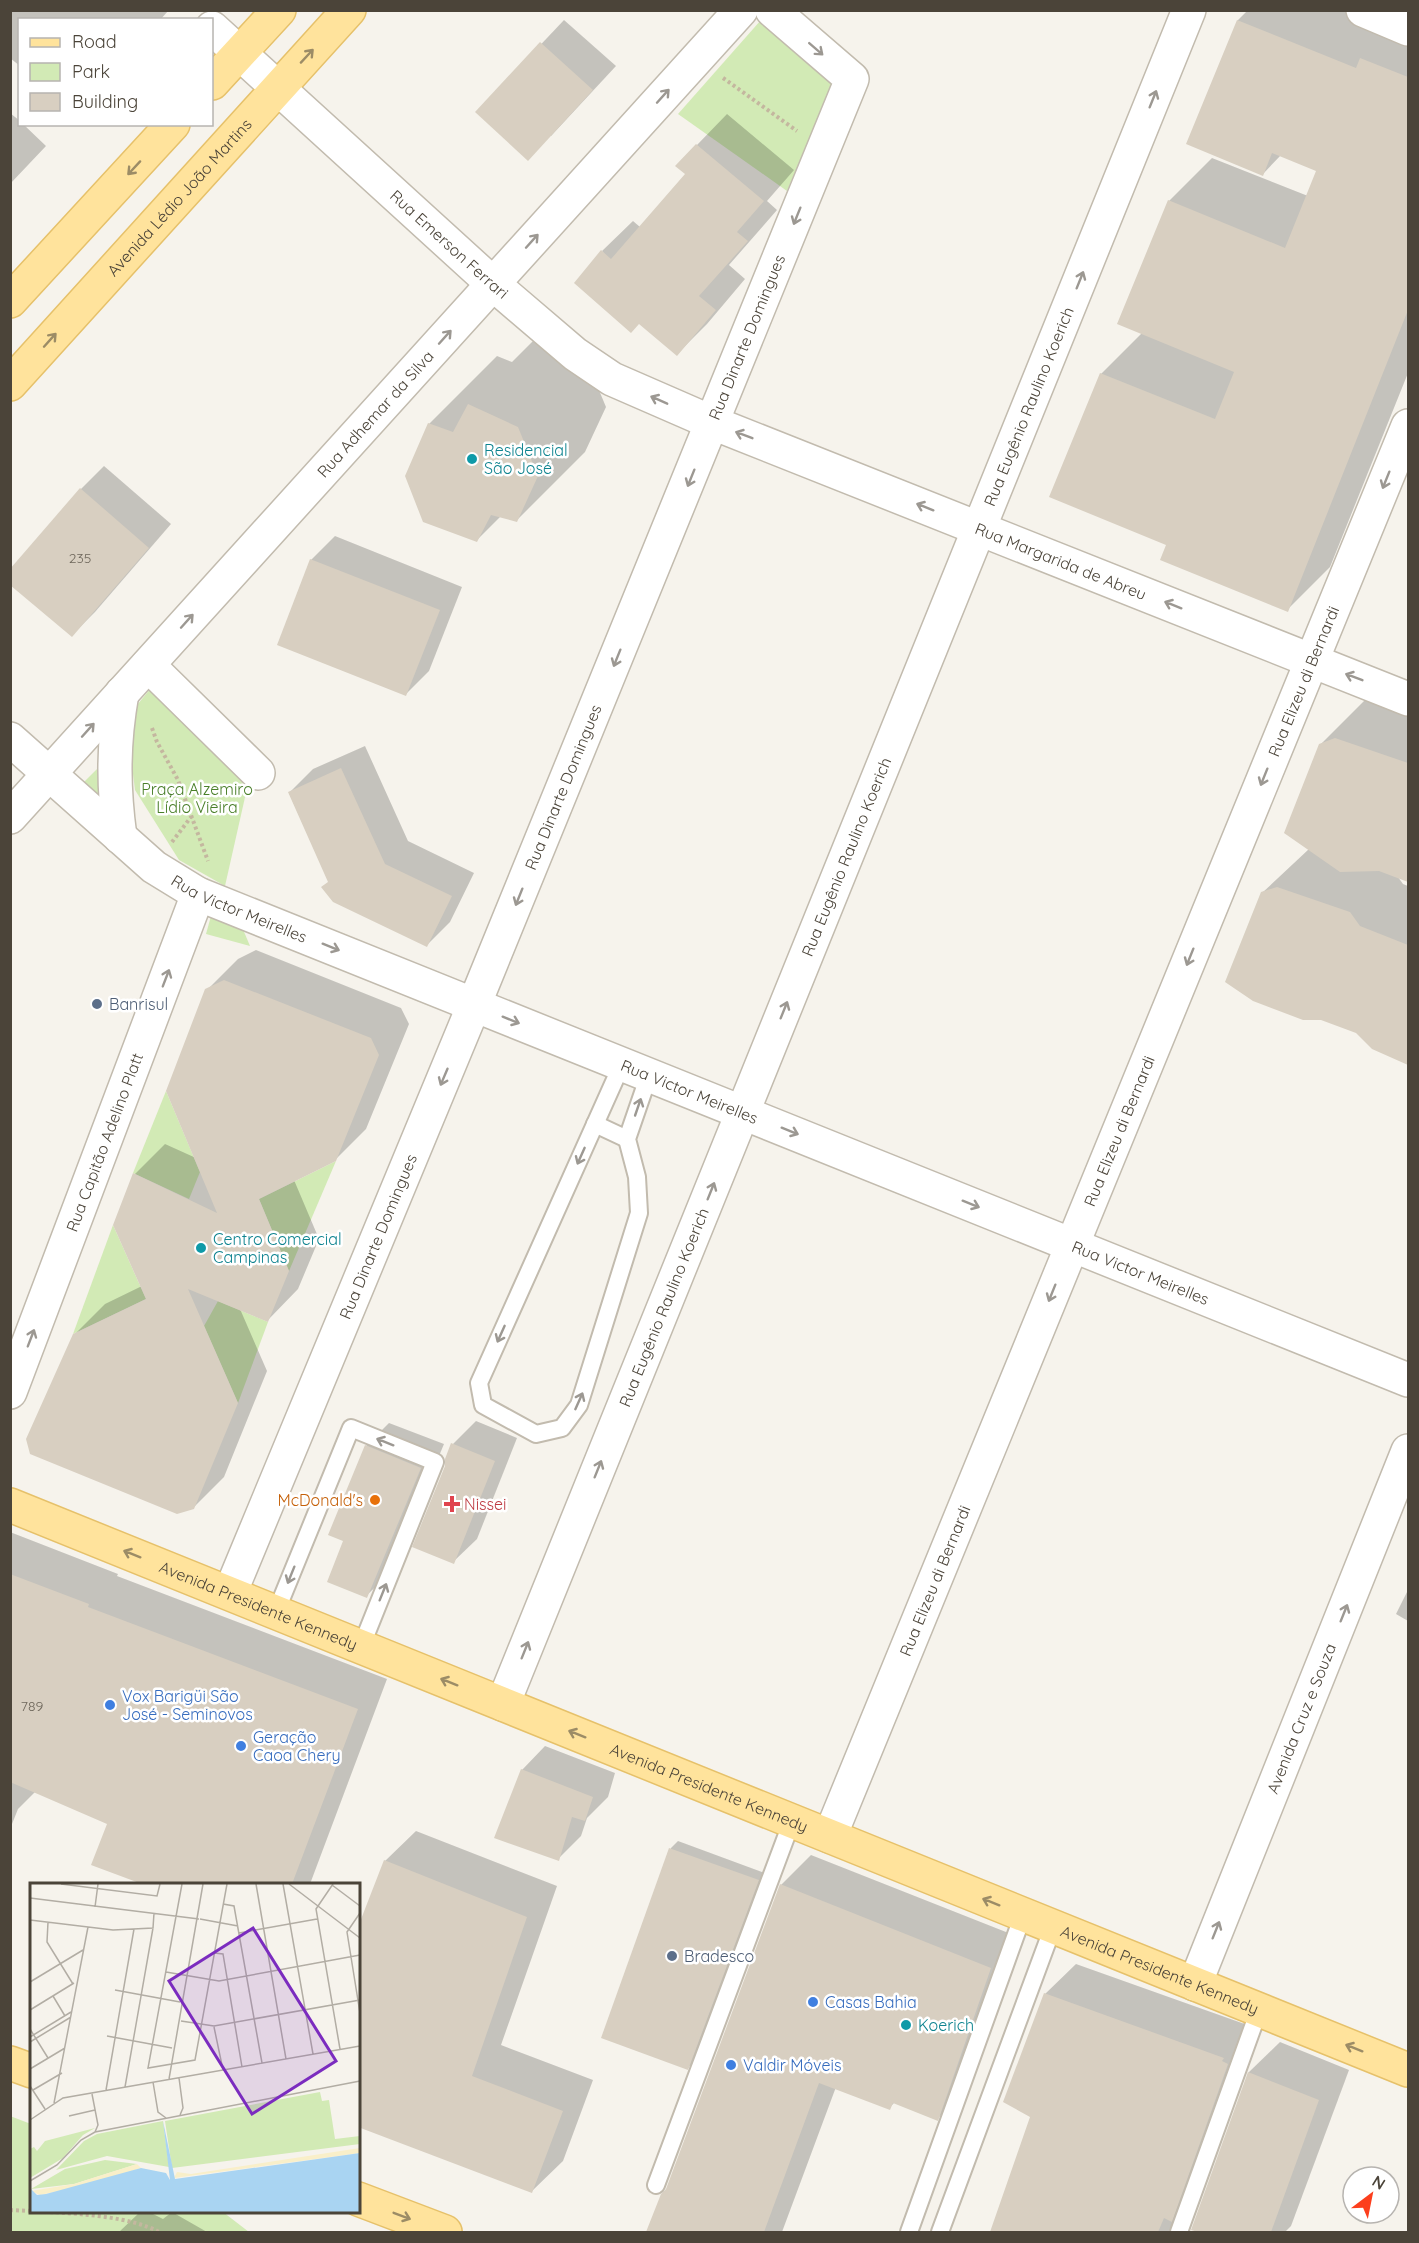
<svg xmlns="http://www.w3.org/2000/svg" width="1419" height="2243" font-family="Quicksand,sans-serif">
	<rect width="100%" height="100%" fill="#f6f3ec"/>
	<g fill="#d2eab5">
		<path d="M 761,20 L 834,82 L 787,191 L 678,114 Z"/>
		<path d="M 151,688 L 248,784 L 225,886 L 179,860 L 135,790 L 129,742 L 133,710 Z"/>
		<path d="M 101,765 L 113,816 L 78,788 Z"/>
		<path d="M 211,916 L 242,927 L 250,946 L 206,934 Z"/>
		<path d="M 166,1091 L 200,1172 L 189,1199 L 133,1173 Z"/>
		<path d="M 336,1161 L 289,1271 L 259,1199 Z"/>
		<path d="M 113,1225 L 146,1299 L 73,1334 Z"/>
		<path d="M 218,1301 L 268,1322 L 238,1403 L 204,1326 Z"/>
		<path d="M 10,2116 L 31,2124 L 32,2212 L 223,2212 L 249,2232 L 11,2232 Z"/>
	</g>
	<g fill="#0003">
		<path d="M 10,10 L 168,10 L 168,11 L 160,20 L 20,20 L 20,66 L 10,58 Z"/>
		<path d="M 1248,10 L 1363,10 L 1408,17 L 1408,373 L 1330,567 L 1287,610 L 1168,544 L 1101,374 L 1142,333 L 1169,201 L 1212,158 L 1308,196 L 1318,171 L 1281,155 L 1263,174 L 1188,143 L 1238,20 Z"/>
		<path d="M 564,20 L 616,66 L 551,136 L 477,112 Z"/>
		<path d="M 10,113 L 20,121 L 20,124 L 23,124 L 46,146 L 10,184 Z"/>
		<path d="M 727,114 L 794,170 L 767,201 L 777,210 L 729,265 L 745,279 L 707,324 L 677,354 L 602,251 L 633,221 L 640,227 L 687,174 L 697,145 Z"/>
		<path d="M 537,337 L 586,359 L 606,407 L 585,452 L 516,521 L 501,516 L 476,541 L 429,424 L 497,356 L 512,362 Z"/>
		<path d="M 104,466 L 171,524 L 95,612 L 72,635 L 81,489 Z"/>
		<path d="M 335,536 L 462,587 L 429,671 L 406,694 L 279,644 L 311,560 Z"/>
		<path d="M 1379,696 L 1408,706 L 1408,881 L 1398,877 L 1403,884 L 1408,886 L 1408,1063 L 1373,1048 L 1262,893 L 1309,849 L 1321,744 L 1364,701 Z"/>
		<path d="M 365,746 L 408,841 L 474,873 L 450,922 L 427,945 L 329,881 L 289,793 L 313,769 Z"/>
		<path d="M 256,950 L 401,1008 L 409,1024 L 366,1129 L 335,1160 L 294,1180 L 319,1239 L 298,1289 L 268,1320 L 240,1309 L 267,1371 L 224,1477 L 193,1508 L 74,1335 L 105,1304 L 142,1286 L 135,1174 L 165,1144 L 196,1158 L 207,990 L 238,959 Z"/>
		<path d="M 476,1421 L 517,1438 L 477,1539 L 453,1562 L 446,1466 L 453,1444 Z"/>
		<path d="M 389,1423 L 444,1444 L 390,1573 L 366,1596 L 345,1540 L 366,1446 Z"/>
		<path d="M 10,1532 L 118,1574 L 117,1576 L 387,1679 L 310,1884 L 146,1884 L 93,1864 L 109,1824 L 36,1791 L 18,1809 L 10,1829 Z"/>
		<path d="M 1408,1590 L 1408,1621 L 1396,1614 Z"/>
		<path d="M 545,1746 L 615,1773 L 608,1797 L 587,1818 L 581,1836 L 558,1859 L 522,1770 Z"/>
		<path d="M 416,1831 L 557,1886 L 501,2045 L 593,2080 L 563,2161 L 532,2191 L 358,2126 L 385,1861 Z"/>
		<path d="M 678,1841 L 765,1873 L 695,2060 L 688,2068 L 603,2037 L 671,1848 Z"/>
		<path d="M 811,1855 L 1021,1938 L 968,2089 L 937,2119 L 895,2102 L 889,2108 L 836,2087 L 782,2232 L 648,2232 L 662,2195 L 667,2189 L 781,1885 Z"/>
		<path d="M 1076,1964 L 1253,2027 L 1177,2232 L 991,2232 L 1032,2116 L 1045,1994 Z"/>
		<path d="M 1280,2042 L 1349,2070 L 1291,2226 L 1285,2232 L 1202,2232 L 1193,2229 L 1249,2072 Z"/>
		<path d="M 140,2212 L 149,2212 L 163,2219 L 172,2212 L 207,2232 L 119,2232 Z"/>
	</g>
	<g fill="#d8cfc1">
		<path d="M 1237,20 L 1356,68 L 1360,58 L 1408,77 L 1408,310 L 1288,612 L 1160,560 L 1166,545 L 1049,497 L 1100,373 L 1215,419 L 1234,372 L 1117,324 L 1168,200 L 1285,248 L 1316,171 L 1272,153 L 1263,176 L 1186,144 Z"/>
		<path d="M 540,42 L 593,90 L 528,161 L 475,112 Z"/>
		<path d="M 696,144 L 764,201 L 737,232 L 748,241 L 699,296 L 716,310 L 677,356 L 639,324 L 631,333 L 574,283 L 601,250 L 611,259 L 685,174 L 675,166 Z"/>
		<path d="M 468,404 L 518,427 L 538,476 L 517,522 L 491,515 L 477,542 L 423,522 L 405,476 L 428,423 L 453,432 Z"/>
		<path d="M 80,488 L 149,548 L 72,637 L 10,585 L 10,569 Z"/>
		<path d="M 310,559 L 440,610 L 406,696 L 277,645 Z"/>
		<path d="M 1335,738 L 1408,763 L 1408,882 L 1379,871 L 1340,872 L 1284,833 L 1319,744 Z"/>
		<path d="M 341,768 L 385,864 L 452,896 L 427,947 L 333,902 L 321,887 L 328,882 L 288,792 Z"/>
		<path d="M 1277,887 L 1350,912 L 1360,926 L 1408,945 L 1408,1065 L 1372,1049 L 1356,1033 L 1321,1020 L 1303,1020 L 1253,1001 L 1225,982 L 1261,892 Z"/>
		<path d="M 224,980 L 371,1038 L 379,1055 L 336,1161 L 259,1199 L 289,1271 L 268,1322 L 188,1289 L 238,1403 L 194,1509 L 177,1514 L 30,1454 L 26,1439 L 73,1334 L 146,1299 L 113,1225 L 133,1173 L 217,1213 L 166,1091 L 205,989 Z"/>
		<path d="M 451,1443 L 495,1461 L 454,1564 L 412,1547 L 445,1466 L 445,1459 Z"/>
		<path d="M 365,1445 L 421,1468 L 367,1598 L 327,1582 L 343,1541 L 328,1535 Z"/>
		<path d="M 10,1574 L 89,1604 L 88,1607 L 358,1709 L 292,1884 L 142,1884 L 91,1865 L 107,1824 L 10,1782 Z"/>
		<path d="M 521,1769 L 593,1797 L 585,1821 L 572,1817 L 559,1861 L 494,1838 Z"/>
		<path d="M 669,1848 L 759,1880 L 688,2070 L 601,2038 Z"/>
		<path d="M 384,1860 L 527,1917 L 472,2076 L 563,2111 L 532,2193 L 358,2127 L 358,1927 Z"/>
		<path d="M 780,1884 L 991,1968 L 938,2121 L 893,2103 L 890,2110 L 819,2083 L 764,2232 L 646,2232 L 661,2194 L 666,2189 Z"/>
		<path d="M 1044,1993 L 1224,2058 L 1222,2061 L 1228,2064 L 1172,2222 L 1164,2218 L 1158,2232 L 990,2232 L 1030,2117 L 1003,2102 Z"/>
		<path d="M 1248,2072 L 1319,2100 L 1271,2232 L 1198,2232 L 1191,2230 Z"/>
	</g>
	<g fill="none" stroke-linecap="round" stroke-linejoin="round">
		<defs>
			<g id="service">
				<path d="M 622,1064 L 479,1383 L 483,1405 L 536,1434 L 562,1428 L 579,1405 L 639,1213 L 637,1177 L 627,1139 L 649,1075"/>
				<path d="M 595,1124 L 627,1139"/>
				<path d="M 276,1612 L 351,1428 L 435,1462 L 361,1647"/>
				<path d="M 656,2185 L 792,1821"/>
				<path d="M 909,2232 L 1023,1915"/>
				<path d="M 940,2232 L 1053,1927"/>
				<path d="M 1179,2232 L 1259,2010"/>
			</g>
			<g id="minor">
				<path d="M 1363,10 L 1408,29"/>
				<path id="s1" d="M 212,28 L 493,284 L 575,354 L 612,379 L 713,423 L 1408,699"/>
				<path d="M 148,665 L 258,773"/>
				<path id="s2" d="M 10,739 L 154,867 L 198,894 L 1408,1380"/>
				<path id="s3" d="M 10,1392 L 198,894"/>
				<path id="s4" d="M 230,1593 L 474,1005 L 852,79 L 772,10"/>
				<path id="s5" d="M 503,1704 L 1189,10"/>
				<path id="s6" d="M 830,1836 L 1408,426"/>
				<path id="s7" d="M 1195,1984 L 1408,1451"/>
			</g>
			<g id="tertiary">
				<path id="s8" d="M 10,817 L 741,10"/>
				<path d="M 120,837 C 113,786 113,744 122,693"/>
			</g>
			<g id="primary">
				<path d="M 212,83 L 279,10"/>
				<path d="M 10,301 L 173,124"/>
				<path id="s9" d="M 10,384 L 349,10"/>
				<path id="s10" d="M 10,1505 L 1408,2070"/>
				<path d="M 10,2063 L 32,2071"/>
				<path d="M 358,2199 L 445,2232"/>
			</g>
		</defs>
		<use href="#service" stroke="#c2bbae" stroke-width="20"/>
		<use href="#minor" stroke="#c2bbae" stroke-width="36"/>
		<use href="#tertiary" stroke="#c2bbae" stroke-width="36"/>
		<use href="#primary" stroke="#e6c16a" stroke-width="36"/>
		<g stroke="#c4b79f" stroke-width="4" stroke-dasharray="3 3" stroke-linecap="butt">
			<path d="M 723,78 L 797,131"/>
			<path d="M 152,728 L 157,742 L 178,780 L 208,861"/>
			<path d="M 172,842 L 191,817"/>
			<path d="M 10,2210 L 32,2211"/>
			<path d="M 50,2212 C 82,2214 132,2217 159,2232"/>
		</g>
		<use href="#service" stroke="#fff" stroke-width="16"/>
		<use href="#minor" stroke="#fff" stroke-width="33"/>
		<use href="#tertiary" stroke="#fff" stroke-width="33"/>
		<use href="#primary" stroke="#ffe39c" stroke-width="33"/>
	</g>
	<defs><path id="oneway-shaft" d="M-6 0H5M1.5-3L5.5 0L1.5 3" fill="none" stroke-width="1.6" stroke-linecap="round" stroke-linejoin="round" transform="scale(1.5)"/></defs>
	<g stroke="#9c9892">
		<use href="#oneway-shaft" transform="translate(816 49) rotate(41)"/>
		<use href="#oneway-shaft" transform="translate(663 96) rotate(-48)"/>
		<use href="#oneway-shaft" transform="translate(1153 99) rotate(-68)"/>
		<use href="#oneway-shaft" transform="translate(797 216) rotate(112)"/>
		<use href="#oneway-shaft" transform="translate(532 241) rotate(-48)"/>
		<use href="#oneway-shaft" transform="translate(1080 280) rotate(-68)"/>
		<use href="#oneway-shaft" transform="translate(445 337) rotate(-48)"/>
		<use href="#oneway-shaft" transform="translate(659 400) rotate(-156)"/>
		<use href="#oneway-shaft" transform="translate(744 435) rotate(-159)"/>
		<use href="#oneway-shaft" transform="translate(691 478) rotate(112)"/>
		<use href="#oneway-shaft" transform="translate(1386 480) rotate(112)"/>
		<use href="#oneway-shaft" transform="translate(925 507) rotate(-158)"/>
		<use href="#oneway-shaft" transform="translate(1173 605) rotate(-158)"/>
		<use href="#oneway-shaft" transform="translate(187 621) rotate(-48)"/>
		<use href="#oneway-shaft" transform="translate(617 658) rotate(112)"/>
		<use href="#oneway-shaft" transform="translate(1354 677) rotate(-159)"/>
		<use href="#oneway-shaft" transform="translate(88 730) rotate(-48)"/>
		<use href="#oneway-shaft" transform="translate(1264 777) rotate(112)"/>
		<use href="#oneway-shaft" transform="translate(519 897) rotate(112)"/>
		<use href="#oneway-shaft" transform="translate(331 947) rotate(22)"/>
		<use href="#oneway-shaft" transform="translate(1190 957) rotate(112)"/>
		<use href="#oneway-shaft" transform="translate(166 978) rotate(-69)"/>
		<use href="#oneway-shaft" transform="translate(784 1010) rotate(-68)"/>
		<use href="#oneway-shaft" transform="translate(511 1020) rotate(22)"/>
		<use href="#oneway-shaft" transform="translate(444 1077) rotate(113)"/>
		<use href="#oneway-shaft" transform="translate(638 1107) rotate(-71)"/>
		<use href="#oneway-shaft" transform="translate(790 1131) rotate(22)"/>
		<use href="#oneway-shaft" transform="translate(581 1156) rotate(114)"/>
		<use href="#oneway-shaft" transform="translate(711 1191) rotate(-68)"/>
		<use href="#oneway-shaft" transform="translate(971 1204) rotate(22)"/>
		<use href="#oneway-shaft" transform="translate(1052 1293) rotate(112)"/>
		<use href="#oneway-shaft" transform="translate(501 1334) rotate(114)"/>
		<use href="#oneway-shaft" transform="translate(31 1338) rotate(-69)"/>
		<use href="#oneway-shaft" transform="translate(579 1401) rotate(-66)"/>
		<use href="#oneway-shaft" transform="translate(385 1442) rotate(-158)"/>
		<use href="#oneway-shaft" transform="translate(598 1469) rotate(-68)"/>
		<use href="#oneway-shaft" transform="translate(291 1575) rotate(112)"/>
		<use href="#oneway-shaft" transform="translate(383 1592) rotate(-68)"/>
		<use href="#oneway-shaft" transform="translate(1344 1613) rotate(-68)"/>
		<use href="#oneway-shaft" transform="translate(525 1650) rotate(-68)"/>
		<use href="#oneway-shaft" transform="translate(1216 1930) rotate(-68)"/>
	</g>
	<g stroke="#9c8c66">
		<use href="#oneway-shaft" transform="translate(307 56) rotate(-47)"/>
		<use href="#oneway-shaft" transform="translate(134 168) rotate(133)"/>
		<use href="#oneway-shaft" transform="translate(50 340) rotate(-48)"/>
		<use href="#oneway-shaft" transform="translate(132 1554) rotate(-158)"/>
		<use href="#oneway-shaft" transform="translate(449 1682) rotate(-158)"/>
		<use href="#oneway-shaft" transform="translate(577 1734) rotate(-158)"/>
		<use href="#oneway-shaft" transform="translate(991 1902) rotate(-158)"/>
		<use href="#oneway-shaft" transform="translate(1354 2048) rotate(-158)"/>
		<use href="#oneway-shaft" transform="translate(402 2216) rotate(21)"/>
	</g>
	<g fill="#0f9aa8" stroke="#fff" stroke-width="2">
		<circle cx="472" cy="459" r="6"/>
		<circle cx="201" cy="1248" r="6"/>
		<circle cx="906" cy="2025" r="6"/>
	</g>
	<g fill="#5c6f8a" stroke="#fff" stroke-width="2">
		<circle cx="97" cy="1004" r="6"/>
		<circle cx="672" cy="1956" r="6"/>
	</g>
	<circle fill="#e8710a" stroke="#fff" stroke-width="2" cx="375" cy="1500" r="6"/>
	<path fill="#e0444e" stroke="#fff" stroke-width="2" d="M449 1495h6v6h6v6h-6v6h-6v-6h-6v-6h6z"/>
	<g fill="#3f7fe0" stroke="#fff" stroke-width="2">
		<circle cx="110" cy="1705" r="6"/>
		<circle cx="241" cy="1746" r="6"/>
		<circle cx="813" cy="2002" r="6"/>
		<circle cx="731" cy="2065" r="6"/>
	</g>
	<g text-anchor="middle" stroke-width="5" stroke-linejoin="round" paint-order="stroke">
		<g font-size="14" fill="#6e675b">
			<text x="80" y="563">235</text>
			<text x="32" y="1711">789</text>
		</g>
		<g font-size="16" fill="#4b4439" stroke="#fff">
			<text dy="6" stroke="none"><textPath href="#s9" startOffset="252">Avenida Lédio João Martins</textPath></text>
			<text dy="6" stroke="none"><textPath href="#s1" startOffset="321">Rua Emerson Ferrari</textPath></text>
			<text dy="6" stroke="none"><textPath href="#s4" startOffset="1358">Rua Dinarte Domingues</textPath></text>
			<text dy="6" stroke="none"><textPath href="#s5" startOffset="1400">Rua Eugênio Raulino Koerich</textPath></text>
			<text dy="6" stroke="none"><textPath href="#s8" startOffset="544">Rua Adhemar da Silva</textPath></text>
			<text dy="6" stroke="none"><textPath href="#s1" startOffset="1017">Rua Margarida de Abreu</textPath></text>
			<text dy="6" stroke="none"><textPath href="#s6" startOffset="1248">Rua Elizeu di Bernardi</textPath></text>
			<text dy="6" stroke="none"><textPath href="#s4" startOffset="872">Rua Dinarte Domingues</textPath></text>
			<text dy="6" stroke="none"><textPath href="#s5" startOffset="914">Rua Eugênio Raulino Koerich</textPath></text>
			<text dy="6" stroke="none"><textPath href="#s2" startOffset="288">Rua Victor Meirelles</textPath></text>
			<text dy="6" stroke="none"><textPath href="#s2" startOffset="774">Rua Victor Meirelles</textPath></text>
			<text dy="6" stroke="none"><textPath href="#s6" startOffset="762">Rua Elizeu di Bernardi</textPath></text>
			<text dy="6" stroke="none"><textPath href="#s3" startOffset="267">Rua Capitão Adelino Platt</textPath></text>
			<text dy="6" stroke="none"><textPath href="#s4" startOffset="386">Rua Dinarte Domingues</textPath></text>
			<text dy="6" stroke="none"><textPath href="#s2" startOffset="1260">Rua Victor Meirelles</textPath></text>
			<text dy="6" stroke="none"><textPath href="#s5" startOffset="428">Rua Eugênio Raulino Koerich</textPath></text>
			<text dy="6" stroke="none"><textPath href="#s6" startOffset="276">Rua Elizeu di Bernardi</textPath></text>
			<text dy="6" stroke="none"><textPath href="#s10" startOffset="268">Avenida Presidente Kennedy</textPath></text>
			<text dy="6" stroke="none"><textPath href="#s7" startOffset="286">Avenida Cruz e Souza</textPath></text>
			<text dy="6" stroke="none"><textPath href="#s10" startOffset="754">Avenida Presidente Kennedy</textPath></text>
			<text dy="6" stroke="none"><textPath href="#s10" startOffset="1240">Avenida Presidente Kennedy</textPath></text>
		</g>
		<g font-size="16" fill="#0d838f" stroke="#fff" text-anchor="start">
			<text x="484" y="456">Residencial<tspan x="484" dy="18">São José</tspan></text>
			<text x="213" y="1245">Centro Comercial<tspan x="213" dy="18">Campinas</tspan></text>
			<text x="918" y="2031">Koerich</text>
		</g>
		<g font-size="16" fill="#4a7f2a" stroke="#fff">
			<text x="197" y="795">Praça Alzemiro<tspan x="197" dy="18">Lídio Vieira</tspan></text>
		</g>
		<g font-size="16" fill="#4e5e75" stroke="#fff" text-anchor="start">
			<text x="109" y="1010">Banrisul</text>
			<text x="684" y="1962">Bradesco</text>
		</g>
		<g font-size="16" fill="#c56008" stroke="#fff" text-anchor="end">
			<text x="363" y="1506">McDonald's</text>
		</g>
		<g font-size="16" fill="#be3a42" stroke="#fff" text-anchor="start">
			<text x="464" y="1510">Nissei</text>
		</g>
		<g font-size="16" fill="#366cbe" stroke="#fff" text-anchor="start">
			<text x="122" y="1702">Vox Barigüi São<tspan x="122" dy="18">José - Seminovos</tspan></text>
			<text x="253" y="1743">Geração<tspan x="253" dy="18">Caoa Chery</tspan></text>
			<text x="825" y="2008">Casas Bahia</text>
			<text x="743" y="2071">Valdir Móveis</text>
		</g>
	</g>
	<g transform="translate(30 1883)">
		<rect width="330" height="330" fill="#f6f3ec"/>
		<path d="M 290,209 L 292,218 L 299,217 L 305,256 L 330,253 L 330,261 L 142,285 L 135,238 ZM 133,238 L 139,284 L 77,273 L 26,287 L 54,258 L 67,251 ZM 65,245 L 53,252 L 33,275 L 0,295 L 0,266 L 4,264 L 7,268 L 15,258 ZM 75,277 L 107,281 L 44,301 L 1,306 L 35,286 Z" fill="#d2eab5"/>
		<path d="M 330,265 L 330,270 L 144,295 L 147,289 L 161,291 ZM 107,281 L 111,285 L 67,300 L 10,312 L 1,308 L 44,301 Z" fill="#f9efc9"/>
		<path d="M 133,238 L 145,296 L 330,270 L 330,329 L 0,329 L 1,306 L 7,312 L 16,311 L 111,285 L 136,290 L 140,297 Z" fill="#a9d4f2"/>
		<path fill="none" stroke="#b2ada4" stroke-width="1.5" d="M 31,1 L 127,13 L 130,1M 152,1 L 118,185 L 165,177 L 197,1M 226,1 L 256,176M 253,1 L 283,171M 259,1 L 330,55M 303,1 L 286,26 L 310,166M 302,2 L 330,23M 0,15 L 169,36M 193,21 L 204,23 L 232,180M 65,24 L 68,1M 330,30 L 317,49 L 330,130M 170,36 L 208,43M 0,37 L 83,47 L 123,45 L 124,30M 18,39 L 17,59 L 43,101M 209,50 L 287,36M 184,70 L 193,71 L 212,184M 136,89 L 189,98 L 330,72M 0,99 L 53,67M 85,107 L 150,119M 23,113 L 35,133M 0,127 L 44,100M 151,138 L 184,143 L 330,117M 184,144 L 193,187M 0,146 L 18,175M 77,153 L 142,165M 0,154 L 41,129M 0,159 L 41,134M 0,186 L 35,165M 149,195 L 153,225 L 150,232M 139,196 L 173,1M 123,199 L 128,229 L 136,235M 0,203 L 15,226M 95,204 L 123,45M 3,207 L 32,190M 76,207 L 104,46M 62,211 L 68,242 L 65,249M 24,220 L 58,44M 39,233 L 65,227M 0,237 L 33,215 L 330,163M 0,298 L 27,282 L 51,257 L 65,249 L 330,198"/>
		<path fill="#7b2cbf" fill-opacity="0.15" stroke="#7b2cbf" stroke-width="3" d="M 223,45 L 306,178 L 222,231 L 139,98 Z"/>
		<rect width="330" height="330" fill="none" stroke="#4b4439" stroke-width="3"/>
	</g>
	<rect width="1419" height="2243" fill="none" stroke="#4b4439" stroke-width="24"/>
	<rect x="18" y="18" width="195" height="108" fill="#ffffff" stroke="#b7b4b0" stroke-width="1.5"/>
	<rect x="30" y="38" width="30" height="9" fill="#ffe39c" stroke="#b7b4b0" stroke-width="1.5"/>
	<text x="72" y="48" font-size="18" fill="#4b4439">Road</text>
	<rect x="30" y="63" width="30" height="18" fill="#d2eab5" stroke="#b7b4b0" stroke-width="1.5"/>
	<text x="72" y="78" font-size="18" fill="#4b4439">Park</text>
	<rect x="30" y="93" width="30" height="18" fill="#d8cfc1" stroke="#b7b4b0" stroke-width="1.5"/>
	<text x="72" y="108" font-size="18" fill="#4b4439">Building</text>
	<g transform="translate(1371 2195) rotate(32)"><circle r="28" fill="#ffffff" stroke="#b7b4b0" stroke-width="1.5"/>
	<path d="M0-4.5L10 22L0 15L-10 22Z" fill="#fc3f1d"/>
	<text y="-9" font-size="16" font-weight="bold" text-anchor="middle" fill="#4b4439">N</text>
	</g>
</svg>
